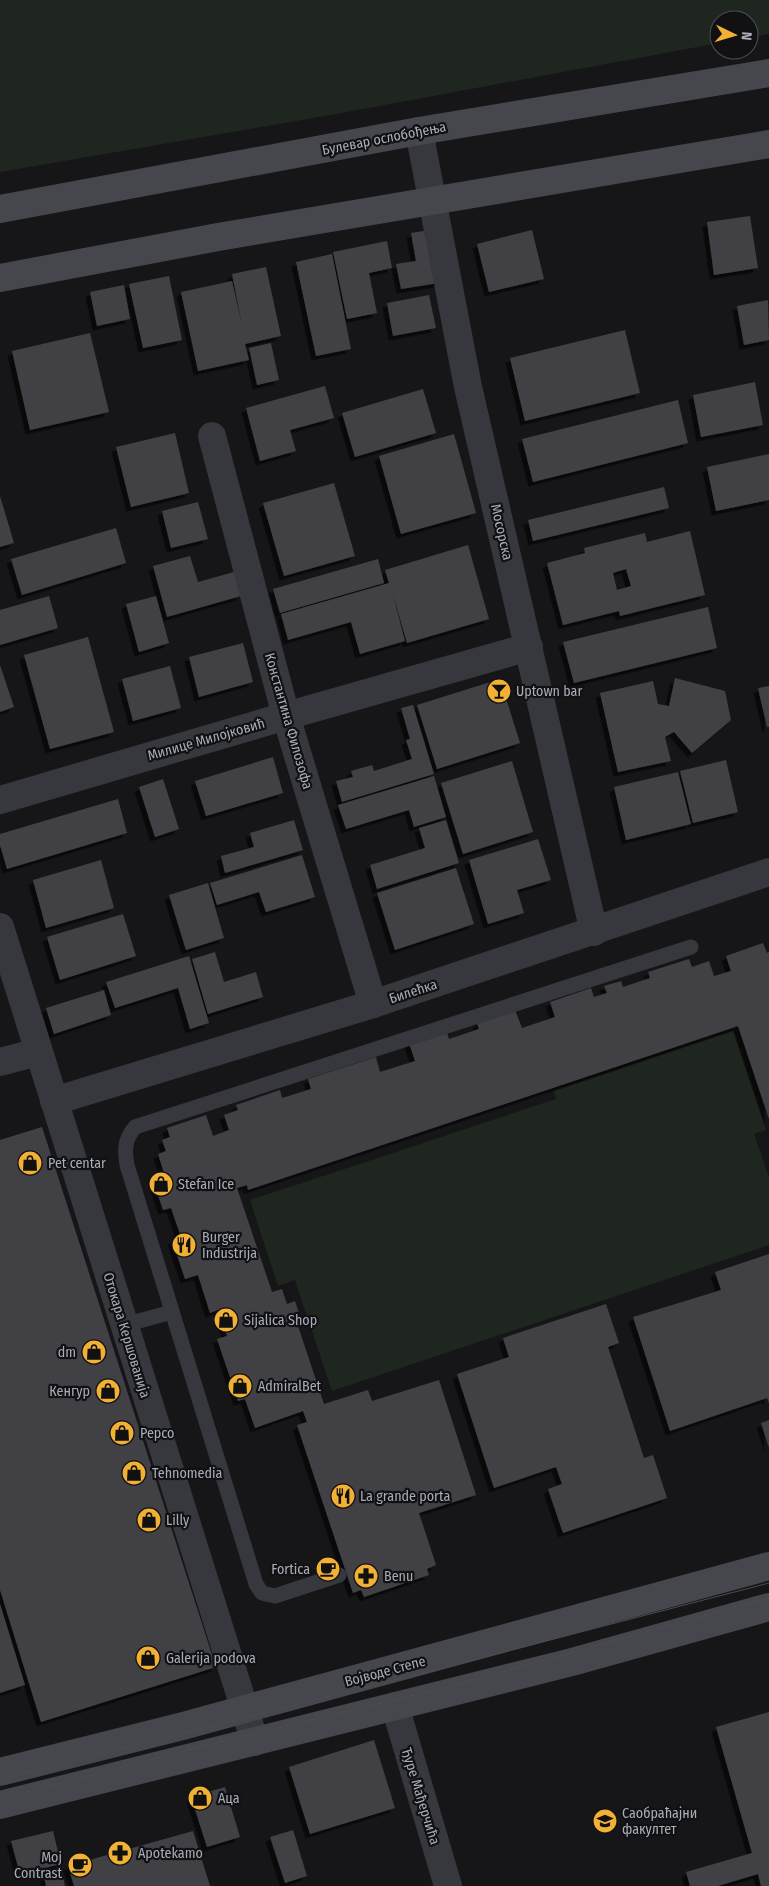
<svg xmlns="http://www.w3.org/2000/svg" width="769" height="1886" font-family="'Fira Sans Condensed',sans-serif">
	<defs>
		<filter id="shadow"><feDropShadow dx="-4.5" dy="4.5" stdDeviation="0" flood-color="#0009"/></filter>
	</defs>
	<rect width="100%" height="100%" fill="#161618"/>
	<g fill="#1e261f">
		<path d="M 0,0 L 769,0 L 769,34 L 749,38 L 749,20 L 719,20 L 719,43 L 331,115 L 0,172 Z"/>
		<path d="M 733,1031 L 766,1130 L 754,1134 L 769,1177 L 769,1245 L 332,1391 L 295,1280 L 278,1286 L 250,1200 L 556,1099 L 554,1091 Z"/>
	</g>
	<g fill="#404145" fill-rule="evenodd" filter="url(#shadow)">
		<path d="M 750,216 L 758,268 L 714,275 L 707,222 Z"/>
		<path d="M 430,230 L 439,283 L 401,289 L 396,264 L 416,261 L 411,233 Z"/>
		<path d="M 532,230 L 544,279 L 489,292 L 477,244 Z"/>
		<path d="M 387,241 L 392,268 L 369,273 L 377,313 L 347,319 L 333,252 Z"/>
		<path d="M 332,254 L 351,349 L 316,356 L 296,262 Z"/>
		<path d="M 266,267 L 281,336 L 245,344 L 249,360 L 198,371 L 181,292 L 232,281 L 242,325 L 232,274 Z"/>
		<path d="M 169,276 L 182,340 L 143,348 L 129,284 Z"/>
		<path d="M 124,285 L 130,319 L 97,326 L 90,292 Z"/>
		<path d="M 429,295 L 436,328 L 393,336 L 387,303 Z"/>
		<path d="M 768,300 L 769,340 L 744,345 L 737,306 Z"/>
		<path d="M 625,330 L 640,393 L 525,421 L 510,358 Z"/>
		<path d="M 90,333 L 109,412 L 30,430 L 12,351 Z"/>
		<path d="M 271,343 L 279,380 L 257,385 L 249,348 Z"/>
		<path d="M 755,382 L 763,425 L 701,437 L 693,395 Z"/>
		<path d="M 325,386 L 334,418 L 290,430 L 296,451 L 260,461 L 246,408 Z"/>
		<path d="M 423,389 L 436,433 L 355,457 L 342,413 Z"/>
		<path d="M 678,400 L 688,443 L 533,482 L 522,439 Z"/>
		<path d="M 175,433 L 189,493 L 131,507 L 116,447 Z"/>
		<path d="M 454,434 L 476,513 L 401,534 L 379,456 Z"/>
		<path d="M 769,454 L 769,500 L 716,511 L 707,467 Z"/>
		<path d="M 334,483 L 355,556 L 284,576 L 263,503 Z"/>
		<path d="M 664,487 L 669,508 L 533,541 L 528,520 Z"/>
		<path d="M 0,496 L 14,543 L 0,547 Z"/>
		<path d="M 198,502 L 208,539 L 171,548 L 162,511 Z"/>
		<path d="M 116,528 L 126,563 L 22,595 L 11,559 Z"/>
		<path d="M 690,531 L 705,595 L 620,616 L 619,611 L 563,625 L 547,563 L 585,553 L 584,548 L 645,533 L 647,542 ZM 626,569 L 631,586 L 617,590 L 613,573 Z"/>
		<path d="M 468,545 L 489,619 L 407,643 L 392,591 L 405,641 L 360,654 L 351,622 L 288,640 L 281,614 L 389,583 L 385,570 Z"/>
		<path d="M 190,556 L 198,582 L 234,572 L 241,596 L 167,617 L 153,566 Z"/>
		<path d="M 378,559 L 384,583 L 280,613 L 273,589 Z"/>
		<path d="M 49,596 L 58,628 L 0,645 L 0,610 Z"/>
		<path d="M 156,596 L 169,643 L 139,652 L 126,604 Z"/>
		<path d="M 708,607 L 717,648 L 574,683 L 563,642 Z"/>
		<path d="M 88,637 L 114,732 L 50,749 L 24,655 Z"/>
		<path d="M 243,643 L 253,682 L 199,697 L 189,657 Z"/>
		<path d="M 0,665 L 14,707 L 0,712 Z"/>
		<path d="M 170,666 L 181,708 L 133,721 L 122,679 Z"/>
		<path d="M 675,678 L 725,691 L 731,720 L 692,753 L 674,732 L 665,737 L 671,761 L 618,772 L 600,693 L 653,681 L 658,704 L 669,706 Z"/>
		<path d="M 500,679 L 520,743 L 437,769 L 417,705 Z"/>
		<path d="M 769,686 L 769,727 L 767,727 L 758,688 Z"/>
		<path d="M 413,705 L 434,774 L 342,802 L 336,781 L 353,777 L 351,771 L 372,765 L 374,771 L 412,759 L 406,740 L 410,739 L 401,708 Z"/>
		<path d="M 273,757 L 283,793 L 206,816 L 195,781 Z"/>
		<path d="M 726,760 L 738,812 L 693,823 L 680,771 Z"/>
		<path d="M 512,761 L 533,832 L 463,854 L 441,783 Z"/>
		<path d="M 678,772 L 691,824 L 626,840 L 614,787 Z"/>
		<path d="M 434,776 L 446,817 L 414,827 L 409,810 L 346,829 L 338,805 Z"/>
		<path d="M 163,779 L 179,829 L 155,837 L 139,787 Z"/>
		<path d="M 118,799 L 127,833 L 7,869 L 0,845 L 0,834 Z"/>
		<path d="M 294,820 L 303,850 L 225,873 L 221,856 L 254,847 L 250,833 Z"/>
		<path d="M 446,820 L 459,863 L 377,889 L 370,865 L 425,848 L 419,828 Z"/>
		<path d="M 538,839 L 551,880 L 517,890 L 524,913 L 488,924 L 469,860 Z"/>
		<path d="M 302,855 L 315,897 L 266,912 L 259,892 L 217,905 L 210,883 Z"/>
		<path d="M 101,860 L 114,908 L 46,928 L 33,880 Z"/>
		<path d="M 456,868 L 474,924 L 395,950 L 377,893 Z"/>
		<path d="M 208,883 L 224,938 L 186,950 L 169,895 Z"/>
		<path d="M 123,914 L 136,956 L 60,980 L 47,937 Z"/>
		<path d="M 763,943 L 767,953 L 769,952 L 769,1119 L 738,1026 L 248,1190 L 247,1185 L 237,1188 L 272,1292 L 282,1289 L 287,1304 L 295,1301 L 302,1322 L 297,1323 L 324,1404 L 368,1390 L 372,1401 L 439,1380 L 476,1495 L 419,1513 L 436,1565 L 427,1569 L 429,1575 L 364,1597 L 361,1590 L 353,1593 L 297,1425 L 307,1422 L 303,1411 L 255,1428 L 245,1399 L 238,1401 L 217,1339 L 227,1336 L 218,1310 L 210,1313 L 198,1275 L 185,1279 L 172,1240 L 181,1237 L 171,1208 L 163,1210 L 153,1180 L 165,1176 L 158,1154 L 166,1151 L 162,1140 L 170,1137 L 167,1128 L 206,1115 L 213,1136 L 229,1130 L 224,1115 L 238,1110 L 236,1105 L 280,1090 L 282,1098 L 311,1089 L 308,1079 L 376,1057 L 380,1072 L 415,1061 L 409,1043 L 446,1030 L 449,1039 L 479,1029 L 477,1023 L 515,1010 L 522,1028 L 555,1017 L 550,1002 L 591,988 L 594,997 L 607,993 L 604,986 L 621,981 L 623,987 L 650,978 L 648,972 L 689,959 L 692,967 L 709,961 L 714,976 L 731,971 L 726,956 Z"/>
		<path d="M 215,952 L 224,982 L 256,972 L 263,997 L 208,1014 L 192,959 Z"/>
		<path d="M 189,956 L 209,1023 L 190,1029 L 178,988 L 115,1008 L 106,982 Z"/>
		<path d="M 104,990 L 111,1015 L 54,1034 L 46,1008 Z"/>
		<path d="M 42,1127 L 216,1667 L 41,1722 L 0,1590 L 0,1140 Z"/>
		<path d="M 769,1254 L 769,1403 L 767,1398 L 670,1431 L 633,1317 L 721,1290 L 715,1272 Z"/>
		<path d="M 606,1304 L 619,1343 L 608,1347 L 644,1458 L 653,1455 L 667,1498 L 563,1533 L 548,1489 L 562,1484 L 556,1467 L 494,1488 L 457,1374 L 509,1357 L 503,1338 Z"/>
		<path d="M 769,1420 L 769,1448 L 761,1423 Z"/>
		<path d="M 0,1604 L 25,1685 L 0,1693 Z"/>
		<path d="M 769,1712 L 769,1886 L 761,1886 L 758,1874 L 718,1886 L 690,1886 L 686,1872 L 752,1853 L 716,1727 Z"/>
		<path d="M 374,1740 L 395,1808 L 310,1834 L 289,1767 Z"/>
		<path d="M 225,1787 L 240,1837 L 207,1847 L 191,1797 Z"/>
		<path d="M 293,1830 L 307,1876 L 285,1883 L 270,1837 Z"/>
		<path d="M 53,1831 L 61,1864 L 20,1874 L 11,1841 Z"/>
		<path d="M 193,1831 L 210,1886 L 74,1886 L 68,1866 Z"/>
		<path d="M 62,1872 L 65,1886 L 46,1886 L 44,1877 Z"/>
	</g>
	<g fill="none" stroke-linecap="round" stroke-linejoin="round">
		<g stroke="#37383d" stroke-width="15">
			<path d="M 124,1325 L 172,1312"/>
			<path d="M 339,1575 L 275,1596 L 262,1593 L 256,1584 L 127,1165 C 124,1149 125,1139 135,1127 L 691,947"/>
		</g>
		<g stroke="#37383d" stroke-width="28">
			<path d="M 419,131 L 468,387 L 594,932"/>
			<path d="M 212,436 L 286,716 L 373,1004"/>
			<path d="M 0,800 L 286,716 L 529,647"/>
			<path d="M 0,927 L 255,1742"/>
			<path d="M 0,1062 L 38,1052"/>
			<path d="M 54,1101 L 373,1004 L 769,872"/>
			<path d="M 395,1706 L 448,1886"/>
		</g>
		<g stroke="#45474d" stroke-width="28">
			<path d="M 0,209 L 419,131 L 769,73"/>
			<path d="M 0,278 L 218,237 L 769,144"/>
			<path d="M 0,1772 L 183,1726 L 769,1566"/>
			<path d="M 0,1805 L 572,1662 L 769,1607"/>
		</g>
		<g stroke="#4a4c52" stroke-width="1">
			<path d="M 0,1779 L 435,1670 L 769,1583"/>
			<path d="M 0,1799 L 207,1745 L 440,1689 L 769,1598"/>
		</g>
	</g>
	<defs>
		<symbol id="bar-disc" viewBox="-11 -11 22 22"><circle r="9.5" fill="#f2b134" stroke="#111113"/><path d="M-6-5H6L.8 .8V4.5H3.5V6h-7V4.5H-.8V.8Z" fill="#111"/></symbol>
		<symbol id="shop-disc" viewBox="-11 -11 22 22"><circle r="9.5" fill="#f2b134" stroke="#111113"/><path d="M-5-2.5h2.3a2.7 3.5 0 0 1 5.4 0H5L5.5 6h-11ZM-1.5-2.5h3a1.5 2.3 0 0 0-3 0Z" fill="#111"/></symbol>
		<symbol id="restaurant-disc" viewBox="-11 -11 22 22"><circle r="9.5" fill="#f2b134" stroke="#111113"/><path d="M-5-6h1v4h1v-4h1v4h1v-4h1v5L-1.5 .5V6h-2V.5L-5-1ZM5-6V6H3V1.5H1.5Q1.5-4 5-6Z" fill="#111"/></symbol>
		<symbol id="cafe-disc" viewBox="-11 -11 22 22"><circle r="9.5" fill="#f2b134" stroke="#111113"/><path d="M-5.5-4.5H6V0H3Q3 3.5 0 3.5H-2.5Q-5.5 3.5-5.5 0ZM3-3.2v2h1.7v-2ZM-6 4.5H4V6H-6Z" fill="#111"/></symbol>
		<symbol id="pharmacy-disc" viewBox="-11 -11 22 22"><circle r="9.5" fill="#f2b134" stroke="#111113"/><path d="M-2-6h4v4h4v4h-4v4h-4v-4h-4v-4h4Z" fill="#111"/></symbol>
		<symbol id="university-disc" viewBox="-11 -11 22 22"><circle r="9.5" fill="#f2b134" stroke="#111113"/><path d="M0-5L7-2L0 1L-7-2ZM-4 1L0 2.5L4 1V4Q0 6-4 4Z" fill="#111"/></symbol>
	</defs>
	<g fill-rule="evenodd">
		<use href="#bar-disc" x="485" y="677" width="28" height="28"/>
		<use href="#shop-disc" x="16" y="1149" width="28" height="28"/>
		<use href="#shop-disc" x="147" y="1170" width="28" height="28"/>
		<use href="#restaurant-disc" x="170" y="1231" width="28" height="28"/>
		<use href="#shop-disc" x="212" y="1306" width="28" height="28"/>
		<use href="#shop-disc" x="80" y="1338" width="28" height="28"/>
		<use href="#shop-disc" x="226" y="1372" width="28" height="28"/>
		<use href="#shop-disc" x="94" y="1377" width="28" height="28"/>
		<use href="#shop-disc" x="108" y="1419" width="28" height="28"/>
		<use href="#shop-disc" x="120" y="1459" width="28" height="28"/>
		<use href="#restaurant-disc" x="329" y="1482" width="28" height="28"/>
		<use href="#shop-disc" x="135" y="1506" width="28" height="28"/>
		<use href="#cafe-disc" x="314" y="1555" width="28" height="28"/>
		<use href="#pharmacy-disc" x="352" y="1562" width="28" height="28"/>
		<use href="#shop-disc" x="134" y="1644" width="28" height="28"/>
		<use href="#shop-disc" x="186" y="1784" width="28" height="28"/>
		<use href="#university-disc" x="591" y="1807" width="28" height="28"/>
		<use href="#pharmacy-disc" x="106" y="1839" width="28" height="28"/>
		<use href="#cafe-disc" x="66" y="1851" width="28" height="28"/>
	</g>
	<g text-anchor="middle" stroke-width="4.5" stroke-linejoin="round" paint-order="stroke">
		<g font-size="14" fill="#a8adb8" stroke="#111113">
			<text transform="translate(384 138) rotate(-11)" y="5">Булевар ослобођења</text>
			<text transform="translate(502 532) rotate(77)" y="5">Мосорска</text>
			<text transform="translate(289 721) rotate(74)" y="5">Константина Филозофа</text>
			<text transform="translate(206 739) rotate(-16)" y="5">Милице Милојковић</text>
			<text transform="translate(413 991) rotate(-18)" y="5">Билећка</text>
			<text transform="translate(127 1335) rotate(73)" y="5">Отокара Кершованија</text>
			<text transform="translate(385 1671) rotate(-15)" y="5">Војводе Степе</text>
			<text transform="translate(421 1796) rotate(73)" y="5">Ђуре Мађерчића</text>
		</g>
		<g font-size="14" fill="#a8adb8" stroke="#111113" text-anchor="start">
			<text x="516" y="696">Uptown bar</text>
			<text x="48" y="1168">Pet centar</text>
			<text x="178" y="1189">Stefan Ice</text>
			<text x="202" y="1242">Burger<tspan x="202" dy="16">Industrija</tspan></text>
			<text x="244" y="1325">Sijalica Shop</text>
			<text x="76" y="1357" text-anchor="end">dm</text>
			<text x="258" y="1391">AdmiralBet</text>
			<text x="90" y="1396" text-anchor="end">Кенгур</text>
			<text x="140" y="1438">Pepco</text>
			<text x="152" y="1478">Tehnomedia</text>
			<text x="360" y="1501">La grande porta</text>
			<text x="166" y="1525">Lilly</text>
			<text x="310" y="1574" text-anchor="end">Fortica</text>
			<text x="384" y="1581">Benu</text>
			<text x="166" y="1663">Galerija podova</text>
			<text x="218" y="1803">Аца</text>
			<text x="622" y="1818">Саобраћајни<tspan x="622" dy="16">факултет</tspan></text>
			<text x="138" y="1858">Apotekamo</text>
			<text x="62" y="1862" text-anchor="end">Moj<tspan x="62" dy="16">Contrast</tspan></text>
		</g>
	</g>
	<g transform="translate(734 35) rotate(95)"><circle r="24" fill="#111113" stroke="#4d4f55"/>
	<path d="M0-4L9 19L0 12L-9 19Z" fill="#f2b134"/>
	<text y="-8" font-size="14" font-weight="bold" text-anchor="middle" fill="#a8adb8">N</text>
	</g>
</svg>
